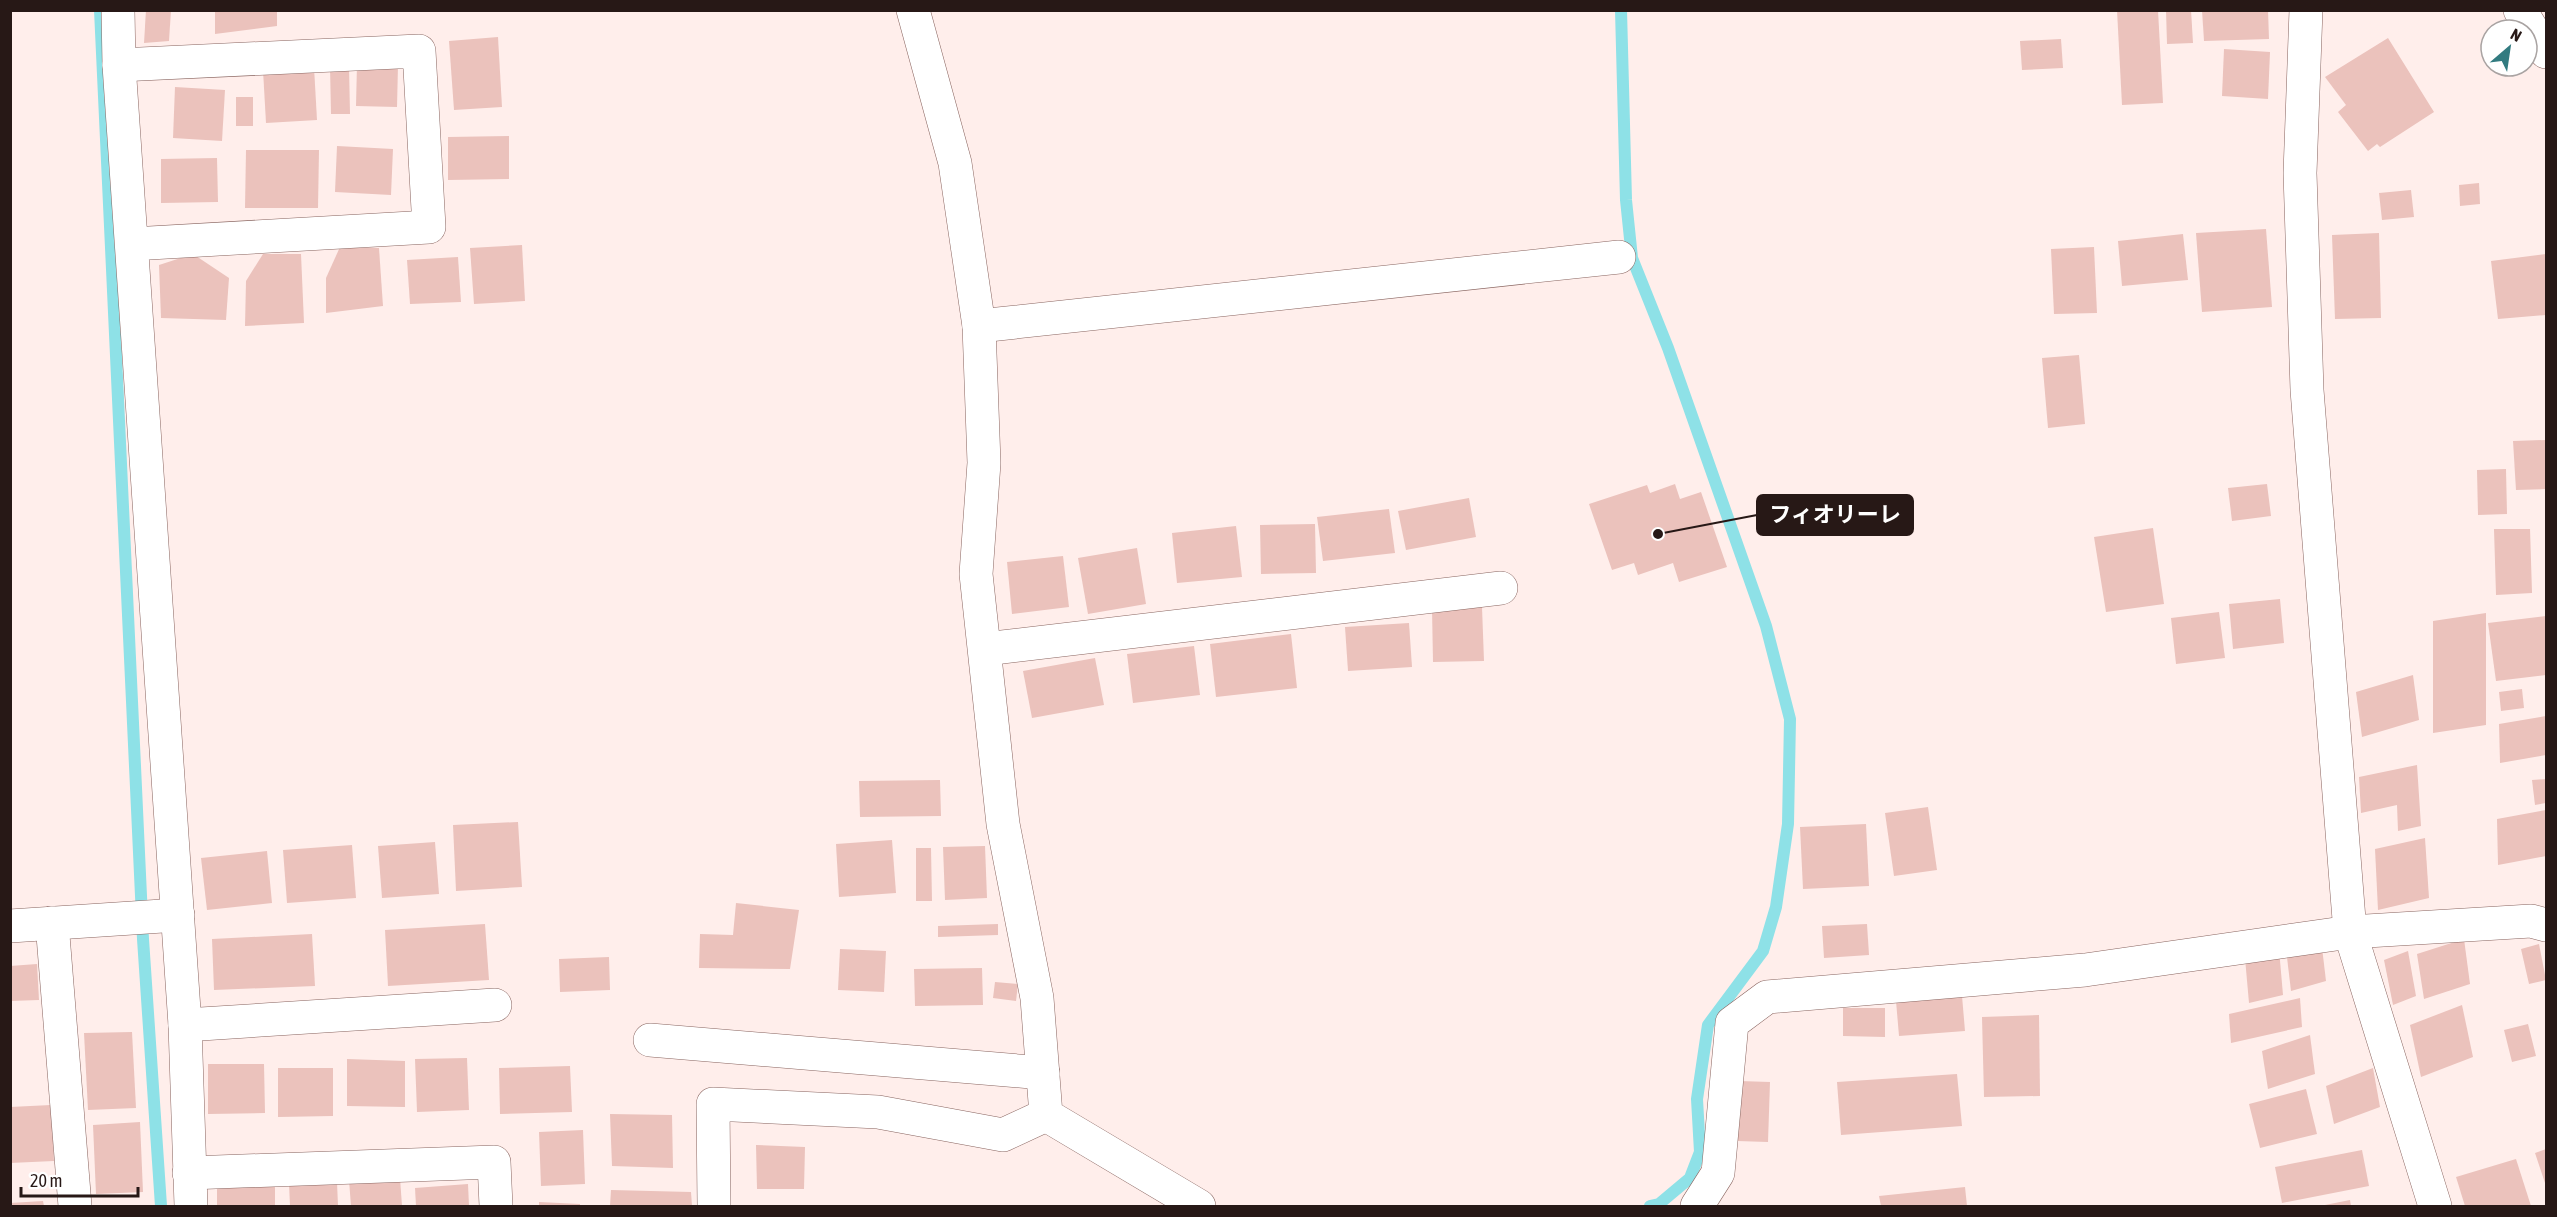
<svg xmlns="http://www.w3.org/2000/svg" width="2557" height="1217" font-family="'Asap Condensed','Noto Sans JP',sans-serif">
	<rect width="100%" height="100%" fill="#ffeeeb"/>
	<g fill="none" stroke-linecap="round" stroke-linejoin="round">
		<g stroke="#8ee1e7" stroke-width="12">
			<path d="M 100,10 L 143,939 L 161,1206"/>
			<path d="M 1621,10 L 1626,200 L 1632,258 L 1668,348 L 1766,626 L 1790,719 L 1788,824 L 1776,907 L 1763,951 L 1708,1025 L 1697,1099 L 1700,1152 L 1690,1178 L 1659,1204 L 1650,1206"/>
		</g>
	</g>
	<g fill="#ebc2bc">
		<path d="M 146,10 L 171,10 L 169,41 L 144,43 Z"/>
		<path d="M 215,10 L 277,10 L 277,26 L 215,34 Z"/>
		<path d="M 2117,10 L 2158,10 L 2163,103 L 2122,105 Z"/>
		<path d="M 2166,10 L 2191,10 L 2193,43 L 2167,44 Z"/>
		<path d="M 2202,10 L 2268,10 L 2269,39 L 2204,41 Z"/>
		<path d="M 498,37 L 502,107 L 454,110 L 449,41 Z"/>
		<path d="M 2388,38 L 2434,112 L 2380,147 L 2377,144 L 2368,151 L 2338,112 L 2346,105 L 2325,77 Z"/>
		<path d="M 2061,39 L 2063,68 L 2022,70 L 2020,41 Z"/>
		<path d="M 2224,49 L 2270,52 L 2268,99 L 2222,96 Z"/>
		<path d="M 357,64 L 398,65 L 397,107 L 356,106 Z"/>
		<path d="M 330,66 L 349,66 L 350,114 L 331,114 Z"/>
		<path d="M 314,67 L 317,120 L 266,123 L 263,70 Z"/>
		<path d="M 175,87 L 225,90 L 222,141 L 173,138 Z"/>
		<rect x="236" y="97" width="17" height="29"/>
		<path d="M 509,136 L 509,179 L 448,180 L 448,137 Z"/>
		<path d="M 337,146 L 393,149 L 391,195 L 335,192 Z"/>
		<path d="M 246,150 L 319,150 L 318,208 L 245,208 Z"/>
		<path d="M 217,158 L 218,202 L 161,203 L 161,159 Z"/>
		<path d="M 2479,183 L 2480,204 L 2460,206 L 2459,185 Z"/>
		<path d="M 2411,190 L 2414,217 L 2382,220 L 2379,193 Z"/>
		<path d="M 2266,229 L 2272,307 L 2202,312 L 2196,233 Z"/>
		<path d="M 2379,233 L 2381,318 L 2335,319 L 2332,235 Z"/>
		<path d="M 2183,234 L 2188,280 L 2122,286 L 2118,241 Z"/>
		<path d="M 522,245 L 525,301 L 474,304 L 470,248 Z"/>
		<path d="M 340,247 L 379,248 L 383,306 L 326,313 L 326,278 Z"/>
		<path d="M 2094,247 L 2097,313 L 2054,314 L 2051,249 Z"/>
		<path d="M 193,254 L 229,278 L 226,320 L 161,318 L 159,265 Z"/>
		<path d="M 263,254 L 301,254 L 304,323 L 245,326 L 246,281 Z"/>
		<path d="M 2546,254 L 2546,315 L 2498,319 L 2491,261 Z"/>
		<path d="M 458,257 L 461,302 L 410,304 L 407,260 Z"/>
		<path d="M 2079,355 L 2085,424 L 2048,428 L 2042,358 Z"/>
		<path d="M 2546,440 L 2546,489 L 2516,490 L 2513,441 Z"/>
		<path d="M 2506,469 L 2507,514 L 2478,515 L 2477,470 Z"/>
		<path d="M 1675,484 L 1680,499 L 1701,492 L 1727,567 L 1679,582 L 1673,563 L 1638,575 L 1634,563 L 1612,570 L 1589,504 L 1647,485 L 1650,493 Z"/>
		<path d="M 2267,484 L 2271,516 L 2232,521 L 2228,488 Z"/>
		<path d="M 1469,498 L 1476,537 L 1406,550 L 1398,511 Z"/>
		<path d="M 1389,509 L 1395,553 L 1323,561 L 1317,517 Z"/>
		<path d="M 1315,524 L 1316,573 L 1261,574 L 1260,525 Z"/>
		<path d="M 1236,526 L 1242,577 L 1177,583 L 1172,533 Z"/>
		<path d="M 2153,528 L 2164,604 L 2106,612 L 2094,537 Z"/>
		<path d="M 2494,529 L 2530,529 L 2532,593 L 2496,595 Z"/>
		<path d="M 1137,548 L 1146,604 L 1088,614 L 1078,558 Z"/>
		<path d="M 1063,556 L 1069,607 L 1012,614 L 1007,562 Z"/>
		<path d="M 2280,599 L 2284,643 L 2233,649 L 2229,604 Z"/>
		<path d="M 1482,607 L 1484,661 L 1433,662 L 1432,608 Z"/>
		<path d="M 2219,612 L 2225,658 L 2176,664 L 2171,618 Z"/>
		<path d="M 2486,613 L 2486,725 L 2433,733 L 2433,621 Z"/>
		<path d="M 2546,616 L 2546,675 L 2496,681 L 2488,623 Z"/>
		<path d="M 1409,623 L 1412,667 L 1348,671 L 1345,627 Z"/>
		<path d="M 1291,634 L 1297,688 L 1216,697 L 1210,644 Z"/>
		<path d="M 1194,646 L 1200,695 L 1133,703 L 1127,654 Z"/>
		<path d="M 1095,658 L 1104,705 L 1032,718 L 1023,671 Z"/>
		<path d="M 2413,675 L 2419,720 L 2362,737 L 2356,692 Z"/>
		<path d="M 2522,689 L 2524,708 L 2501,711 L 2499,692 Z"/>
		<path d="M 2546,716 L 2546,755 L 2500,763 L 2499,724 Z"/>
		<path d="M 2417,765 L 2421,826 L 2398,831 L 2397,805 L 2361,813 L 2359,777 Z"/>
		<path d="M 2546,779 L 2546,803 L 2535,805 L 2532,780 Z"/>
		<path d="M 940,780 L 941,816 L 860,817 L 859,781 Z"/>
		<path d="M 1928,807 L 1937,870 L 1894,876 L 1885,813 Z"/>
		<path d="M 2546,810 L 2546,856 L 2498,865 L 2497,819 Z"/>
		<path d="M 518,822 L 522,887 L 456,891 L 453,825 Z"/>
		<path d="M 1866,824 L 1869,886 L 1803,889 L 1800,827 Z"/>
		<path d="M 2425,838 L 2429,898 L 2378,910 L 2375,849 Z"/>
		<path d="M 892,840 L 896,893 L 839,897 L 836,844 Z"/>
		<path d="M 435,842 L 439,894 L 382,898 L 378,846 Z"/>
		<path d="M 352,845 L 356,898 L 287,903 L 283,850 Z"/>
		<path d="M 985,846 L 987,898 L 945,900 L 943,847 Z"/>
		<path d="M 916,848 L 931,848 L 932,901 L 916,901 Z"/>
		<path d="M 267,851 L 272,903 L 207,910 L 201,858 Z"/>
		<path d="M 736,903 L 799,910 L 790,969 L 699,968 L 700,934 L 733,935 Z"/>
		<path d="M 485,924 L 489,980 L 388,986 L 385,930 Z"/>
		<path d="M 998,924 L 998,935 L 938,937 L 938,926 Z"/>
		<path d="M 1867,924 L 1869,955 L 1824,958 L 1822,926 Z"/>
		<path d="M 312,934 L 315,986 L 214,990 L 212,939 Z"/>
		<path d="M 2321,939 L 2326,981 L 2291,991 L 2286,949 Z"/>
		<path d="M 2464,939 L 2470,984 L 2424,999 L 2417,954 Z"/>
		<path d="M 2539,944 L 2546,980 L 2529,984 L 2521,949 Z"/>
		<path d="M 840,949 L 886,951 L 884,992 L 838,990 Z"/>
		<path d="M 2279,949 L 2283,995 L 2249,1003 L 2245,958 Z"/>
		<path d="M 2408,951 L 2416,996 L 2393,1005 L 2384,960 Z"/>
		<path d="M 609,957 L 610,990 L 560,992 L 559,959 Z"/>
		<path d="M 37,964 L 39,1000 L 10,1001 L 10,966 Z"/>
		<path d="M 982,968 L 983,1005 L 915,1006 L 914,969 Z"/>
		<path d="M 995,982 L 1018,984 L 1016,1001 L 993,998 Z"/>
		<path d="M 1961,984 L 1965,1031 L 1899,1036 L 1895,989 Z"/>
		<path d="M 2300,998 L 2302,1027 L 2231,1043 L 2229,1014 Z"/>
		<path d="M 2462,1005 L 2473,1057 L 2421,1077 L 2410,1025 Z"/>
		<path d="M 1843,1008 L 1885,1008 L 1885,1037 L 1843,1036 Z"/>
		<path d="M 2039,1015 L 2040,1096 L 1984,1097 L 1982,1017 Z"/>
		<path d="M 2528,1024 L 2536,1056 L 2512,1062 L 2504,1030 Z"/>
		<path d="M 132,1032 L 136,1108 L 88,1110 L 84,1033 Z"/>
		<path d="M 2310,1035 L 2315,1074 L 2268,1089 L 2262,1051 Z"/>
		<path d="M 467,1058 L 469,1110 L 417,1112 L 415,1059 Z"/>
		<path d="M 347,1059 L 405,1061 L 405,1107 L 347,1106 Z"/>
		<path d="M 208,1064 L 264,1064 L 265,1113 L 208,1114 Z"/>
		<path d="M 570,1066 L 572,1112 L 500,1114 L 499,1068 Z"/>
		<path d="M 278,1068 L 333,1068 L 333,1116 L 278,1117 Z"/>
		<path d="M 2373,1068 L 2380,1107 L 2334,1124 L 2326,1086 Z"/>
		<path d="M 1957,1074 L 1962,1126 L 1841,1135 L 1837,1082 Z"/>
		<path d="M 1739,1081 L 1770,1082 L 1768,1142 L 1737,1141 Z"/>
		<path d="M 2306,1089 L 2317,1134 L 2260,1148 L 2249,1104 Z"/>
		<path d="M 51,1105 L 54,1161 L 10,1163 L 10,1107 Z"/>
		<path d="M 610,1114 L 672,1115 L 673,1168 L 612,1166 Z"/>
		<path d="M 140,1122 L 143,1192 L 96,1194 L 93,1125 Z"/>
		<path d="M 583,1130 L 585,1184 L 541,1186 L 539,1132 Z"/>
		<path d="M 756,1145 L 805,1147 L 804,1189 L 757,1189 Z"/>
		<path d="M 2546,1149 L 2546,1186 L 2535,1153 Z"/>
		<path d="M 2362,1150 L 2369,1186 L 2282,1203 L 2275,1167 Z"/>
		<path d="M 2516,1159 L 2531,1206 L 2465,1206 L 2456,1177 Z"/>
		<path d="M 400,1178 L 402,1206 L 351,1206 L 349,1180 Z"/>
		<path d="M 337,1182 L 338,1206 L 290,1206 L 289,1183 Z"/>
		<path d="M 468,1184 L 469,1206 L 416,1206 L 415,1188 Z"/>
		<path d="M 275,1185 L 275,1206 L 217,1206 L 217,1186 Z"/>
		<path d="M 1965,1187 L 1967,1206 L 1881,1206 L 1879,1196 Z"/>
		<path d="M 611,1190 L 691,1192 L 692,1206 L 610,1206 Z"/>
		<path d="M 2350,1200 L 2351,1206 L 2325,1206 L 2325,1205 Z"/>
		<path d="M 43,1201 L 44,1206 L 10,1206 L 10,1203 Z"/>
		<path d="M 539,1202 L 580,1204 L 580,1206 L 539,1206 Z"/>
	</g>
	<g fill="none" stroke-linecap="round" stroke-linejoin="round">
		<defs>
			<g id="minor">
				<path d="M 118,10 L 119,65 L 185,1025 L 191,1206"/>
				<path d="M 913,10 L 955,163 L 979,326 L 984,463 L 976,574 L 1003,824 L 1037,998 L 1046,1115 L 1199,1206"/>
				<path d="M 2306,10 L 2300,173 L 2307,390 L 2350,932 L 2435,1206"/>
				<path d="M 119,65 L 419,51 L 429,227 L 132,244"/>
				<path d="M 979,326 L 1619,257"/>
				<path d="M 985,649 L 1501,588"/>
				<path d="M 52,923 L 75,1206"/>
				<path d="M 10,926 L 178,915"/>
				<path d="M 185,1025 L 495,1005"/>
				<path d="M 650,1040 L 1043,1073"/>
				<path d="M 189,1173 L 494,1162 L 496,1206"/>
				<path d="M 714,1206 L 713,1104 L 878,1112 L 1003,1135 L 1046,1115"/>
				<path d="M 1697,1206 L 1718,1173 L 1732,1023 L 1767,997 L 2085,970 L 2350,932 L 2531,921 L 2546,925"/>
			</g>
			<path id="tertiary" d="M 2520,10 L 2546,52"/>
		</defs>
		<use href="#minor" stroke="#896560" stroke-width="34"/>
		<use href="#tertiary" stroke="#896560" stroke-width="34"/>
		<use href="#minor" stroke="#fff" stroke-width="33"/>
		<use href="#tertiary" stroke="#fff" stroke-width="33"/>
	</g>
	<path fill="none" stroke="#271816" stroke-width="2" d="M1658 534L1757 515"/>
	<circle fill="#271816" stroke="#fff" stroke-width="2" cx="1658" cy="534" r="6"/>
	<rect fill="#271816" stroke="#271816" stroke-width="2" x="1757" y="495" width="156" height="40" rx="6"/>
	<g font-size="22" text-anchor="middle" font-weight="bold" fill="#fff">
		<text x="1835" y="522">フィオリーレ</text>
	</g>
	<rect width="2557" height="1217" fill="none" stroke="#271816" stroke-width="24"/>
	<g transform="translate(2509 48) rotate(29)"><circle r="28" fill="#ffffff" stroke="#a9a3a2" stroke-width="1.5"/>
	<path d="M0-4.5L10 22L0 15L-10 22Z" fill="#327b80"/>
	<text y="-9" font-size="16" font-weight="bold" text-anchor="middle" fill="#271816">N</text>
	</g>
	<path d="M21 1187v9h117v-9" fill="none" stroke="#271816" stroke-width="3"/>
	<text x="30" y="1187" font-size="18" fill="#271816" stroke="#ffffff" stroke-width="4.5" paint-order="stroke">20 m</text>
</svg>
